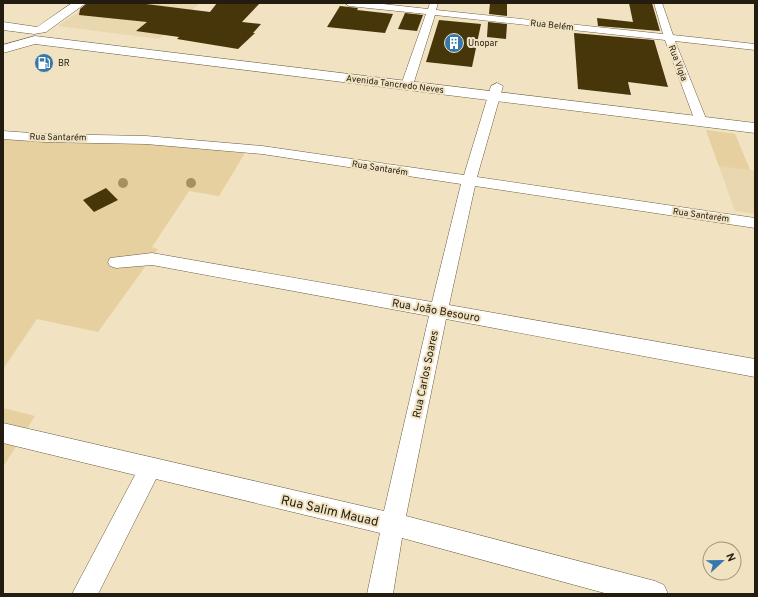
<svg xmlns="http://www.w3.org/2000/svg" width="758" height="597" font-family="Overpass,sans-serif">
	<rect width="100%" height="100%" fill="#f1e2c2"/>
	<g fill="#e9d7b0">
		<path d="M 92,3 L 200,3 L 159,39 L 58,26 Z"/>
		<path d="M 706,130 L 735,134 L 750,170 L 755,171 L 755,214 L 735,211 Z"/>
	</g>
	<g fill="#e7d09f">
		<path d="M 706,130 L 735,134 L 750,170 L 719,166 Z"/>
		<path d="M 3,137 L 139,141 L 245,153 L 219,196 L 189,191 L 152,247 L 158,249 L 98,332 L 37,319 L 3,369 Z"/>
		<path d="M 3,408 L 35,416 L 3,467 Z"/>
	</g>
	<g fill="#473609">
		<path d="M 87,3 L 138,3 L 210,12 L 217,3 L 260,3 L 242,22 L 261,24 L 253,33 L 255,33 L 238,49 L 177,39 L 179,37 L 136,31 L 147,22 L 79,15 L 80,9 Z"/>
		<path d="M 490,3 L 507,3 L 507,16 L 489,14 Z"/>
		<path d="M 629,3 L 652,3 L 660,31 L 598,26 L 597,18 L 633,22 Z"/>
		<path d="M 340,6 L 358,8 L 357,10 L 393,14 L 385,33 L 327,27 Z"/>
		<path d="M 405,13 L 423,15 L 417,31 L 398,29 Z"/>
		<path d="M 439,20 L 481,24 L 472,67 L 426,62 Z"/>
		<path d="M 488,22 L 507,24 L 506,39 L 487,37 Z"/>
		<path d="M 574,33 L 654,40 L 668,87 L 628,82 L 631,95 L 578,89 Z"/>
		<path d="M 106,188 L 118,200 L 94,212 L 83,200 Z"/>
	</g>
	<g fill="none" stroke-linecap="round" stroke-linejoin="round">
		<defs>
			<g id="street">
				<path d="M 345,3 L 374,3 L 428,9 L 430,3 L 438,3 L 436,10 L 663,34 L 654,3 L 662,3 L 673,35 L 755,44 L 755,50 L 675,41 L 707,121 L 701,125 L 695,121 L 665,40 L 435,15 L 413,85 L 407,88 L 401,85 L 426,14 L 349,6 Z"/>
				<path d="M 497,83 L 503,86 L 477,177 L 755,218 L 755,228 L 475,186 L 449,305 L 755,359 L 755,377 L 446,319 L 406,516 L 655,581 L 664,585 L 668,594 L 608,594 L 402,538 L 393,594 L 367,594 L 380,533 L 156,479 L 98,594 L 72,594 L 135,475 L 3,443 L 3,423 L 384,511 L 429,316 L 152,265 L 116,268 L 110,266 L 108,262 L 110,258 L 152,253 L 432,302 L 461,184 L 262,154 L 146,144 L 45,142 L 3,139 L 3,131 L 45,134 L 146,136 L 262,146 L 464,175 L 491,86 Z"/>
			</g>
			<g id="secondary">
				<path d="M 72,3 L 86,3 L 46,32 L 34,34 L 3,30 L 3,22 L 37,27 Z"/>
				<path d="M 35,36 L 755,123 L 755,133 L 35,44 L 3,53 L 3,45 Z"/>
			</g>
		</defs>
		<use href="#street" stroke="#6a5d41" stroke-width="1"/>
		<use href="#secondary" stroke="#6a5d41" stroke-width="1"/>
		<use href="#street" fill="#fff" fill-rule="evenodd"/>
		<use href="#secondary" fill="#fff" fill-rule="evenodd"/>
	</g>
	<g fill="#a59160">
		<circle cx="123" cy="183" r="5"/>
		<circle cx="191" cy="183" r="5"/>
	</g>
	<defs>
		<symbol id="building-disc" viewBox="-11 -11 22 22"><circle r="9.5" fill="#3478ae" stroke="#f1e2c2"/><path d="M-4-6H4V6H1V3H-1V6H-4ZM-2.5-4.3h1.7v1.8h-1.7ZM.8-4.3h1.7v1.8H.8ZM-2.5-1h1.7V.8h-1.7ZM.8-1h1.7V.8H.8Z" fill="#fff"/></symbol>
		<symbol id="fuel-disc" viewBox="-11 -11 22 22"><circle r="9.5" fill="#3478ae" stroke="#f1e2c2"/><path d="M-5.5-6h7V0h2V4h1.3V-2.5L3-4.5l.8-.8L6-3V5H2.5V1h-1V6h-7ZM-4.2-4.7v3.2H.2V-4.7Z" fill="#fff"/></symbol>
	</defs>
	<g fill-rule="evenodd">
		<use href="#building-disc" x="443" y="32" width="22" height="22"/>
		<use href="#fuel-disc" x="33" y="52" width="22" height="22"/>
	</g>
	<g text-anchor="middle" stroke-width="4" stroke-linejoin="round" paint-order="stroke">
		<g font-size="9" fill="#231d11" stroke="#f1e2c2">
			<text transform="translate(552 25) rotate(6)" y="3">Rua Belém</text>
			<text transform="translate(678 63) rotate(69)" y="3">Rua Vigia</text>
			<text transform="translate(395 84) rotate(7)" y="3">Avenida Tancredo Neves</text>
			<text transform="translate(58 137) rotate(1)" y="3">Rua Santarém</text>
			<text transform="translate(380 168) rotate(9)" y="3">Rua Santarém</text>
			<text transform="translate(701 215) rotate(8)" y="3">Rua Santarém</text>
		</g>
		<g font-size="9" fill="#231d11" stroke="#f1e2c2" text-anchor="start">
			<text x="468" y="46">Unopar</text>
			<text x="58" y="66">BR</text>
		</g>
		<g font-size="11" fill="#231d11" stroke="#f1e2c2">
			<text transform="translate(436 310) rotate(10)" y="4">Rua João Besouro</text>
			<text transform="translate(425 374) rotate(-78)" y="4">Rua Carlos Soares</text>
		</g>
		<g font-size="13" fill="#231d11" stroke="#f1e2c2">
			<text transform="translate(330 510) rotate(13)" y="5">Rua Salim Mauad</text>
		</g>
	</g>
	<rect width="758" height="597" fill="none" stroke="#231d11" stroke-width="8"/>
	<g transform="translate(722 561) rotate(68)"><circle r="19" fill="#f1e2c2" stroke="#9f937b"/>
	<path d="M0-3L7 15L0 10L-7 15Z" fill="#3478ae"/>
	<text y="-6" font-size="11" font-weight="bold" text-anchor="middle" fill="#231d11">N</text>
	</g>
</svg>
